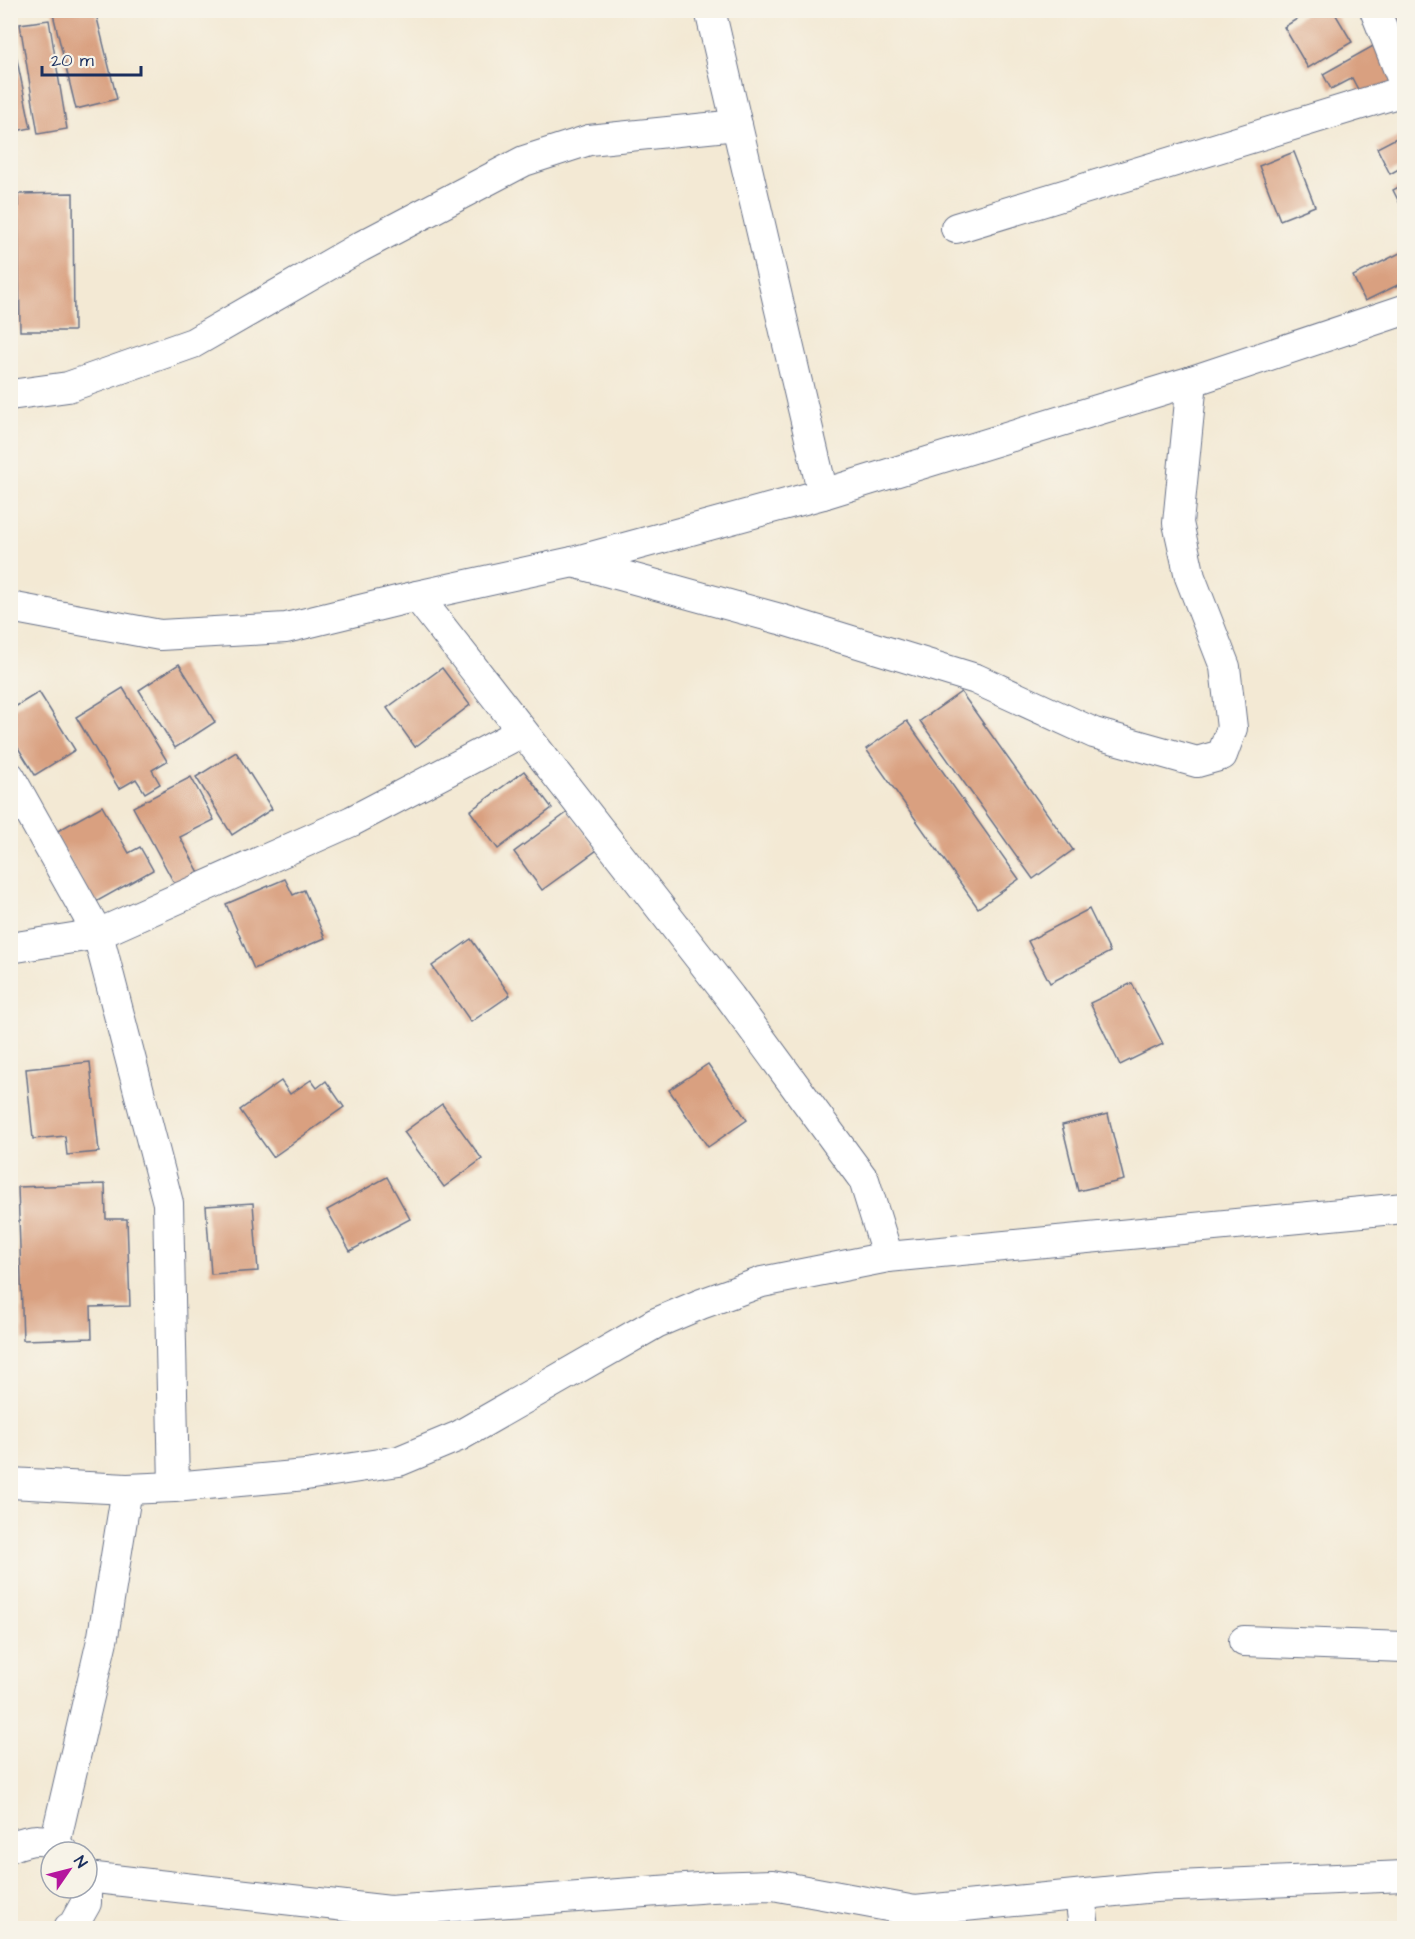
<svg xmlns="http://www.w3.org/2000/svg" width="1415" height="1939" font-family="'Architects Daughter',sans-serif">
	<rect width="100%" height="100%" fill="#f7f3e8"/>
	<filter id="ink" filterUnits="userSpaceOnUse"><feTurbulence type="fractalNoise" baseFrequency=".0167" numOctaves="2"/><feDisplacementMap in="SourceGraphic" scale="12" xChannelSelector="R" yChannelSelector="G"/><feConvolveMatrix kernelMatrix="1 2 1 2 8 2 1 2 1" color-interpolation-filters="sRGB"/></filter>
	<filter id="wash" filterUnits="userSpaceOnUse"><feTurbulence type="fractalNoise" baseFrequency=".008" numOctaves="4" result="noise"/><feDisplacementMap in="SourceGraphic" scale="24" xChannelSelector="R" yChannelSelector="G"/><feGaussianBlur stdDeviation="1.35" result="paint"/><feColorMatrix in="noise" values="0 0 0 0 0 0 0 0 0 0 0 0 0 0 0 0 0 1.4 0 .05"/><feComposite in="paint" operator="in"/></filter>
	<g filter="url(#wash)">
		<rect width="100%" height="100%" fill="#f3e9d4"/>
		<g id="blocks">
			<g fill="#d9a080">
				<path d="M 52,10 L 95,10 L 117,99 L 76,109 Z"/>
				<path d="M 1311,10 L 1333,10 L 1352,42 L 1308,68 L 1284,27 Z"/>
				<path d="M 1394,10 L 1404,10 L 1404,31 Z"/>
				<path d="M 49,20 L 67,129 L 38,134 L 20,24 Z"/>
				<path d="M 10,26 L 31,128 L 10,132 Z"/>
				<path d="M 1375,45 L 1395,81 L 1363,99 L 1352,78 L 1331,89 L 1323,74 Z"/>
				<path d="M 1404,134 L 1404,166 L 1390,174 L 1377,148 Z"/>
				<path d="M 1294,152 L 1315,206 L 1280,220 L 1259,166 Z"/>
				<path d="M 1404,184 L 1404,212 L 1393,190 Z"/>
				<path d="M 73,193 L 74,331 L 20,331 L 18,194 Z"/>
				<path d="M 1404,251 L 1404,282 L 1365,301 L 1353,276 Z"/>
				<path d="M 179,664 L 215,722 L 175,748 L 139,690 Z"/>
				<path d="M 442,668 L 470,705 L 415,747 L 387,708 Z"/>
				<path d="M 123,688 L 167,761 L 152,770 L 160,784 L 145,793 L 136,779 L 119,789 L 76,717 Z"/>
				<path d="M 39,692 L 75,750 L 35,775 L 10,735 L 10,710 Z"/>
				<path d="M 961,692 L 1073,850 L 1033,879 L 920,721 Z"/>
				<path d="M 907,721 L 1019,879 L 978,908 L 866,749 Z"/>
				<path d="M 236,752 L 272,809 L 232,835 L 196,777 Z"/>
				<path d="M 524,771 L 552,808 L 498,849 L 470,811 Z"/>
				<path d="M 191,777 L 214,820 L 180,837 L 203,880 L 179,892 L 133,807 Z"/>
				<path d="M 10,792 L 14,792 L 13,866 L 10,866 Z"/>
				<path d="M 102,806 L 129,853 L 140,847 L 153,870 L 94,903 L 54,833 Z"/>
				<path d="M 568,812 L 597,850 L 542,890 L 514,852 Z"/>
				<path d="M 285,879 L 293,895 L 304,890 L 325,938 L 254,969 L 226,904 Z"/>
				<path d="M 1089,909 L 1110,952 L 1050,983 L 1028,941 Z"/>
				<path d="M 471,939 L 510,995 L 471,1022 L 432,966 Z"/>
				<path d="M 1132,983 L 1163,1044 L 1120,1065 L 1090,1003 Z"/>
				<path d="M 90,1062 L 99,1152 L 67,1155 L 65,1136 L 33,1139 L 26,1069 Z"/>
				<path d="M 708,1064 L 747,1120 L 708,1147 L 669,1090 Z"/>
				<path d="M 311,1080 L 317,1088 L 326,1081 L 344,1107 L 273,1157 L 240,1110 L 281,1081 L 290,1094 Z"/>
				<path d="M 442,1104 L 482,1159 L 444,1187 L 404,1132 Z"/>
				<path d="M 1108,1114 L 1124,1180 L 1078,1191 L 1062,1125 Z"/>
				<path d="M 387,1177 L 410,1219 L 350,1251 L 327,1210 Z"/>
				<path d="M 105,1184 L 106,1219 L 127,1219 L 130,1306 L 91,1307 L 92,1338 L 23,1340 L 18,1187 Z"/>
				<path d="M 253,1203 L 258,1271 L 211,1274 L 206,1206 Z"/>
			</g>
		</g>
	</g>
	<g filter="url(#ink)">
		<use href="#blocks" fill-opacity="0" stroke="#677087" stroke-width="1.5"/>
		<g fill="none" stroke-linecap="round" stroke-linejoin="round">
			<defs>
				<g id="street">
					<path d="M 710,10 L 823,494"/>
					<path d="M 1375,10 L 1404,83"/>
					<path d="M 956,228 L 1404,91"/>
					<path d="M 10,395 L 68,387 L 193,343 L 360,247 L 524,161 L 589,140 L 737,125"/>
					<path d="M 573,562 L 780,619 L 976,679 L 1094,733 L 1197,762 L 1222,755 L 1232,728 L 1225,667 L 1190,577 L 1178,523 L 1192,381"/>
					<path d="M 417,596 L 730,997 L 864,1180 L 888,1257"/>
					<path d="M 10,607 L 160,635 L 286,628 L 417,596 L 573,562 L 823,494 L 1192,381 L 1404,310"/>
					<path d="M 10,777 L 98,934 L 168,1203 L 174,1487"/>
					<path d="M 10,948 L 98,934 L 352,821 L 522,732"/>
					<path d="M 10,1483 L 127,1489 L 174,1487 L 306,1475 L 399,1461 L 459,1436 L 656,1323 L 701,1304 L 762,1282 L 888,1257 L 1404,1208"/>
					<path d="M 1244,1641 L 1404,1647"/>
					<path d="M 55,1843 L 103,1636 L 127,1489"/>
					<path d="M 10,1847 C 30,1839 48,1835 63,1852"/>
					<path d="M 87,1877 L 390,1911 L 712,1887 L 773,1885 L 915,1911 L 1155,1887 L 1404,1876"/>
					<path d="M 1080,1896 L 1084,1928"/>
					<path d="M 69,1928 L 73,1926 L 86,1903 L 86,1888"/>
				</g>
			</defs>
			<use href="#street" stroke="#677087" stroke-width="32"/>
			<use href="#street" stroke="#fff" stroke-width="30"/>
		</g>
	</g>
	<rect width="1415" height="1939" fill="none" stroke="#f7f3e8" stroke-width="36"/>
	<g transform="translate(69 1870) rotate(55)"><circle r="28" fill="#f7f3e8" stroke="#9fa5b1" stroke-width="1.5"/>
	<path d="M0-4.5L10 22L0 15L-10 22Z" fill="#b5179e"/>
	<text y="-9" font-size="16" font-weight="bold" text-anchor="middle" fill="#1b2f5e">N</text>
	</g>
	<path d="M42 66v9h99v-9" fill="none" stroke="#1b2f5e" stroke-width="3"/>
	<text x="51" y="66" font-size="18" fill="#1b2f5e" stroke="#f7f3e8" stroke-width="4.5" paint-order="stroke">20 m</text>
</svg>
